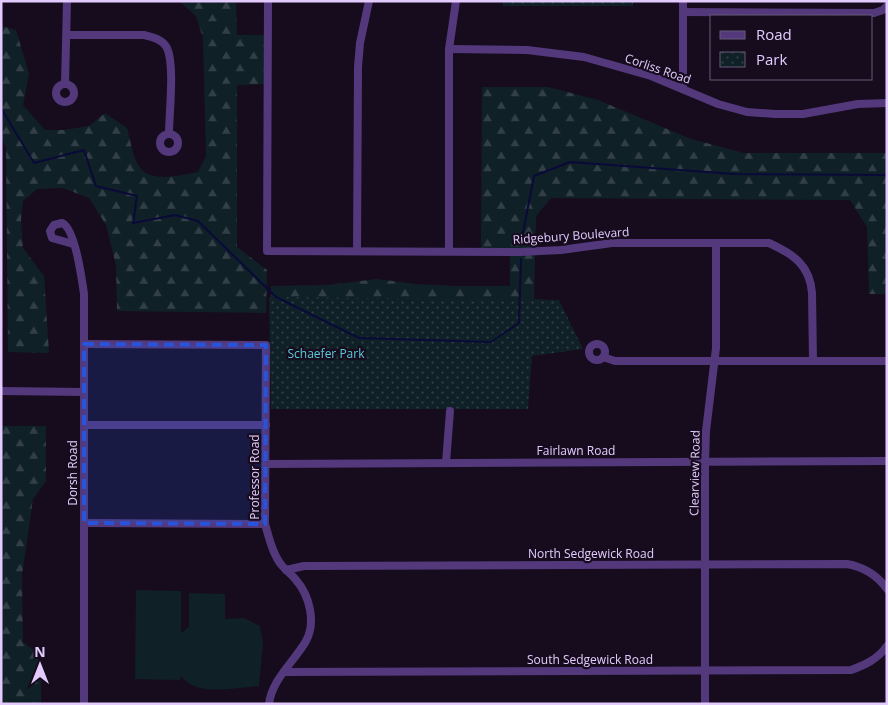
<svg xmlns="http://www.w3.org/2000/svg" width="888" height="705" font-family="'Open Sans',sans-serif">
	<defs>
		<pattern id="forest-firs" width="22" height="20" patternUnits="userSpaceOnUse" patternTransform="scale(1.25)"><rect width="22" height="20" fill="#102027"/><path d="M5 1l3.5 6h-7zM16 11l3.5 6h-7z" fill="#333f47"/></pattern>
		<pattern id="park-dots" width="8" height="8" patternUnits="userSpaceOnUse" patternTransform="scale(1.25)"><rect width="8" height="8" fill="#102027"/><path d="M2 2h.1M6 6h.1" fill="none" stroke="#333f47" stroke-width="1.8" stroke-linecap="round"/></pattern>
	</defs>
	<rect width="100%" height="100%" fill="#160c1e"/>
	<path fill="#102027" d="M 136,590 L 181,591 L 181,633 L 189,627 L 189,593 L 225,594 L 225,619 L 244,618 L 260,626 L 263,643 L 259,686 C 234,687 198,698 181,676 L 180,680 L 135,679 Z"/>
	<g fill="url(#forest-firs)">
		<path d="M 179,1 L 236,1 L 237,35 L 268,35 L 268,84 L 237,85 L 237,247 L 267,270 L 266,313 L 117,311 L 116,265 L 106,225 L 89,198 L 63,188 L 37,189 L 23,201 L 21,220 L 23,248 L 44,276 L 49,353 L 8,352 L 6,148 L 1,137 L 1,26 L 16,30 L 29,74 L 23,105 L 45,130 L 64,130 L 89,126 L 105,113 L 127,128 C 130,139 132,152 137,163 C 147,185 180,175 198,172 L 206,156 L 203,38 L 196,16 Z"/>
		<path d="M 482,87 L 548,87 L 598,100 L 691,139 L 744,153 L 887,153 L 887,294 L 869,294 L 867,227 L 850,200 L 551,198 L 536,216 L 534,299 L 548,300 L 271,302 L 271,286 L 328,285 L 377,279 L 416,284 L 454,286 L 510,286 L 510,252 L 481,252 Z"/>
		<path d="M 1,426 L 46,426 L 46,481 L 33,499 L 22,575 L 23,642 L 41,656 L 41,704 L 1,704 Z"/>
	</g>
	<g fill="url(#park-dots)">
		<rect x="503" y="1" width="130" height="5"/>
		<path d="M 269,297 L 559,300 L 583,349 L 532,356 L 528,409 L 271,409 Z"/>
	</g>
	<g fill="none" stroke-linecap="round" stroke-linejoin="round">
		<g stroke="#0a0a39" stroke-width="2">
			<path d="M 1,108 L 34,163 L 84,150 L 96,186 L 137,196 L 133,223 L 175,215 L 198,221 L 276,297 L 359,338 L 491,342 L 519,323 L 521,259"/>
			<path d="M 521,243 L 534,176 L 570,162 L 734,174 L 887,175"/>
		</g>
		<g stroke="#53397c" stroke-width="8">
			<path d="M 268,1 L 267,251 L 520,252 L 561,250 L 612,243 L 769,243 C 793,254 810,265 812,293 L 813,361"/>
			<path d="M 683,12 L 874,13 L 883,10 L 887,6"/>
			<path d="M 67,35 L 144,35 C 152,37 162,39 167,48 C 175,65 169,114 169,134"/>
			<path d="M 449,49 L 527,50 L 584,57 L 651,76 L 718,104 L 747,112 L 775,114 L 803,114 L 858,104 L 887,103"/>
			<path d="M 65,84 L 67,1"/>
			<circle cx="65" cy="93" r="9"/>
			<path d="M 683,89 L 683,1"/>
			<circle cx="169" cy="143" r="9"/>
			<path d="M 73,244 L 52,238 L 50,231 L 54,225 L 62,223 C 75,228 82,280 84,294 L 84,704"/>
			<path d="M 357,251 L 358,67 L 360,43 L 369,1"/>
			<path d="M 449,251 L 449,49 L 456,1"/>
			<circle cx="597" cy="352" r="8"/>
			<path d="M 84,344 L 266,345 L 265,524 C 269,537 271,549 278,560 C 282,568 291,573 296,580 C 310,596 316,623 306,641 C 294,662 272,679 269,704"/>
			<path d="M 603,357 L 615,361 L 887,361"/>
			<path d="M 1,391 L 84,392"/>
			<path d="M 84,425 L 266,425"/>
			<path d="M 446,463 L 450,411"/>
			<path d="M 266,464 L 887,461"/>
			<path d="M 84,523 L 265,524"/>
			<path d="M 286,570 L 304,566 L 847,564 C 864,567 877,575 887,589"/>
			<path d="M 284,672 L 851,670 C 865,665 878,659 887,646"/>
			<path d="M 705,704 L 705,462 L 706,431 L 716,348 L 716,243"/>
		</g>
	</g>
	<path fill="#2754da" fill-opacity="0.2" stroke="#2754da" stroke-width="4" stroke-dasharray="10 6" stroke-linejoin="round" d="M 84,344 L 266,345 L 265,524 L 84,523 Z"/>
	<g text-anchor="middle" stroke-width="4.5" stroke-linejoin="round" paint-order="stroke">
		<g font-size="12" fill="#e3cbfe" stroke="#160c1e">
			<text transform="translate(658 69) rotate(19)" y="4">Corliss Road</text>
			<text transform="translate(571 236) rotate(-4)" y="4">Ridgebury Boulevard</text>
			<text x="576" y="455">Fairlawn Road</text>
			<text transform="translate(73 473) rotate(-90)" y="4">Dorsh Road</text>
			<text transform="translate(695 473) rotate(-89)" y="4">Clearview Road</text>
			<text transform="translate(255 477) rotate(-90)" y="4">Professor Road</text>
			<text x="591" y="558">North Sedgewick Road</text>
			<text x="590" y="664">South Sedgewick Road</text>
		</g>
		<g font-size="12" fill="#5acddb" stroke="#160c1e">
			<text x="326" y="358">Schaefer Park</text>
		</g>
	</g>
	<rect width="888" height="705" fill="none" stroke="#e3cbfe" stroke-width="5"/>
	<rect x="710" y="15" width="162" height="65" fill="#160c1e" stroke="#685878"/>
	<rect x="720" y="31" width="25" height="8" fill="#53397c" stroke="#685878"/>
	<text x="756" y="40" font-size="15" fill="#e3cbfe">Road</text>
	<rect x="720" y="52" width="25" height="15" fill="url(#park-dots)" stroke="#685878"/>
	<text x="756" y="65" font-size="15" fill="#e3cbfe">Park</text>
	<g transform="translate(40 665)" stroke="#160c1e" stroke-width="4" paint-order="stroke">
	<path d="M0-4L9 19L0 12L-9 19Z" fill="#e3cbfe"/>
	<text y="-8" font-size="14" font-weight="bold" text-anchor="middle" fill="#e3cbfe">N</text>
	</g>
</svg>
